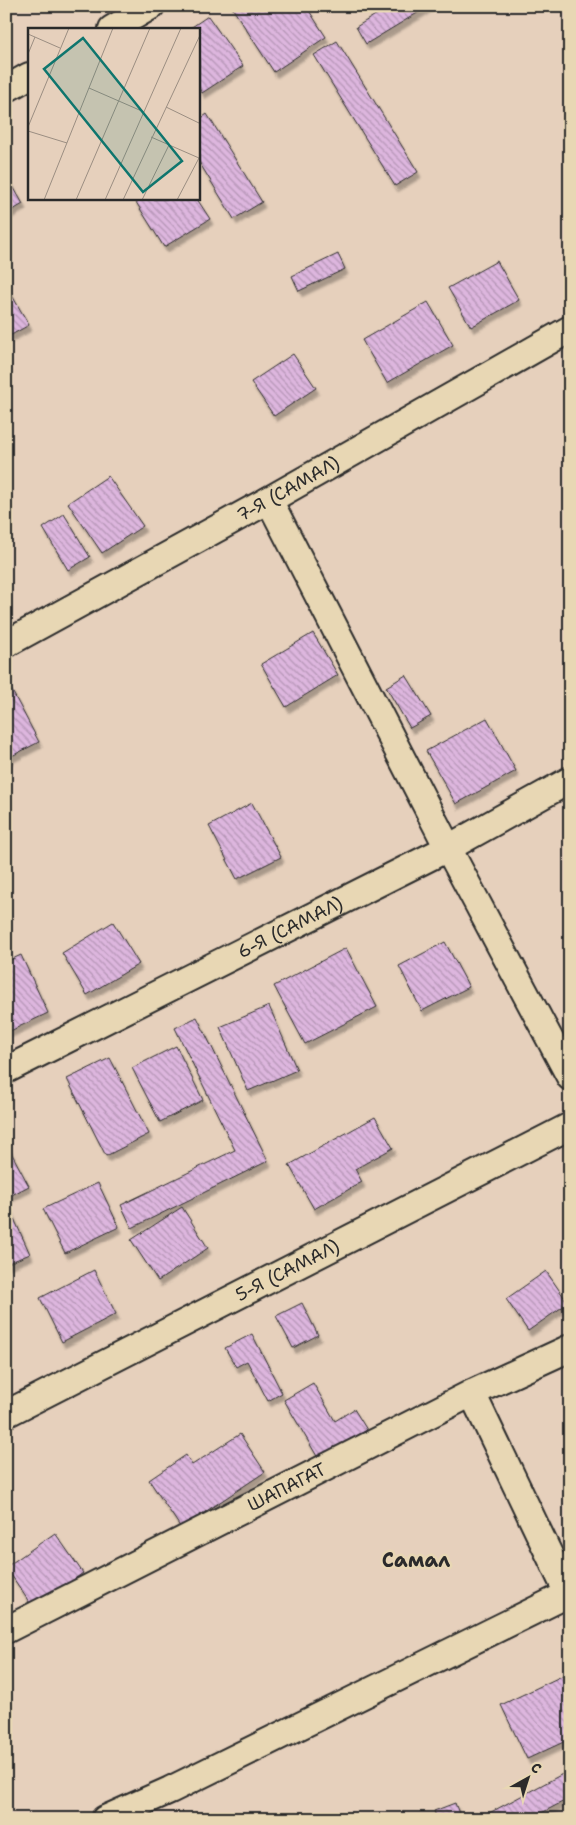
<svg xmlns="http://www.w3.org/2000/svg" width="576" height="1825" font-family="'Shantell Sans',sans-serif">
	<defs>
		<pattern id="building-back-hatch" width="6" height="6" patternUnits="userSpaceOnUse" patternTransform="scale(1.25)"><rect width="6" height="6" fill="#ddb6de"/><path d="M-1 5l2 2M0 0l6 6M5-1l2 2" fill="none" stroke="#b394b4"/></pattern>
		<filter id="shadow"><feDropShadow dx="3" dy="5.5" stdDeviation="1" flood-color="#0004"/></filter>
	</defs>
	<rect width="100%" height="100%" fill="#e6d0bc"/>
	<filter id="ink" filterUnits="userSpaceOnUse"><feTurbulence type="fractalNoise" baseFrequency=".02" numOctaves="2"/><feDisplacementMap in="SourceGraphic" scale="10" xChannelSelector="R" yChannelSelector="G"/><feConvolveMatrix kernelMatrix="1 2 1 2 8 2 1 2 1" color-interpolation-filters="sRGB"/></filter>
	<g filter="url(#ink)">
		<g fill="url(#building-back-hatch)" stroke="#2b2b2b" filter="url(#shadow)">
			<path d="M 231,6 L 306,6 L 326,37 L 274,72 Z"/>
			<path d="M 390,6 L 429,6 L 366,44 L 356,27 Z"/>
			<path d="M 208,16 L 243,66 L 202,93 L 199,88 L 199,29 L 189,29 Z"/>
			<path d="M 337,41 L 418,172 L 395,186 L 314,55 Z"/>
			<path d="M 207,114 L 262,202 L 234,219 L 199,162 L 199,120 Z"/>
			<path d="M 6,174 L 23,204 L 6,214 Z"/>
			<path d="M 134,199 L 197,199 L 210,219 L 164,247 Z"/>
			<path d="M 338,254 L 345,269 L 299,291 L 292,276 Z"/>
			<path d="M 497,261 L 519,300 L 471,327 L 448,288 Z"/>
			<path d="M 6,285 L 29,325 L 6,338 Z"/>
			<path d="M 428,302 L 453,345 L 387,383 L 362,340 Z"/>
			<path d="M 293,354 L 316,388 L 274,416 L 251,382 Z"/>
			<path d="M 108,476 L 143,526 L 102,553 L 68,503 Z"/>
			<path d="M 64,514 L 90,557 L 68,570 L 43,528 Z"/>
			<path d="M 313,633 L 338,675 L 286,707 L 261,664 Z"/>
			<path d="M 406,675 L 431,716 L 410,728 L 386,687 Z"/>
			<path d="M 11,689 L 39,742 L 6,759 L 6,691 Z"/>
			<path d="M 487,718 L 516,771 L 456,804 L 426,751 Z"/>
			<path d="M 252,803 L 281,857 L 237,879 L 209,826 Z"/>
			<path d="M 113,922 L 139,964 L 87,995 L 62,953 Z"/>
			<path d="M 445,942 L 469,987 L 422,1011 L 399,966 Z"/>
			<path d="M 346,948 L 377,1007 L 305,1044 L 274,986 Z"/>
			<path d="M 21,955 L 48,1013 L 6,1033 L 6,962 Z"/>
			<path d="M 269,1006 L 297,1070 L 248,1091 L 220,1027 Z"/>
			<path d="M 197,1017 L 268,1161 L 132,1228 L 121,1205 L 235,1150 L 175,1028 Z"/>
			<path d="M 176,1046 L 203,1100 L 160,1122 L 132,1068 Z"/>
			<path d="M 110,1058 L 149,1134 L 106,1156 L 67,1079 Z"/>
			<path d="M 375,1117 L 393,1148 L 355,1169 L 362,1182 L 314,1209 L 289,1165 Z"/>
			<path d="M 6,1143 L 29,1186 L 6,1198 Z"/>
			<path d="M 98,1183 L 119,1227 L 65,1253 L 43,1209 Z"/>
			<path d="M 7,1203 L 30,1254 L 6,1264 L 6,1203 Z"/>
			<path d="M 182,1207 L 208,1248 L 158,1281 L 131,1240 Z"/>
			<path d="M 94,1270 L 116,1314 L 62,1342 L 40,1298 Z"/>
			<path d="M 546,1271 L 568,1303 L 528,1331 L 506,1299 Z"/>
			<path d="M 302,1303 L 318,1335 L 293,1348 L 276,1316 Z"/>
			<path d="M 252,1334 L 282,1393 L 268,1401 L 247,1361 L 236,1367 L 225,1348 Z"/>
			<path d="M 313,1383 L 335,1421 L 354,1409 L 367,1430 L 318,1458 L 284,1400 Z"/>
			<path d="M 240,1434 L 265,1472 L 181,1528 L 149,1480 L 186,1455 L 192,1465 Z"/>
			<path d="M 55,1533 L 83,1573 L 33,1608 L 6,1567 Z"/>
			<path d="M 566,1674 L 570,1682 L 570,1739 L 527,1759 L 501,1705 Z"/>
			<path d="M 570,1770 L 570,1798 L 530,1819 L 478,1819 Z"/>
			<path d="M 455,1803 L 461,1819 L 437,1819 L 434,1811 Z"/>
		</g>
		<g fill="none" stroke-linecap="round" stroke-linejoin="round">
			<defs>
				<g id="minor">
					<path d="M 112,29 L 151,6"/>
					<path d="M 6,89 L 29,76"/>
					<path d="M 269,500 L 448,848 L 570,1077"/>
					<path id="s1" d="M 6,644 L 269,500 L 570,329"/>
					<path id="s2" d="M 6,1070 L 448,848 L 570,780"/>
					<path d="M 472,1393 L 570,1598"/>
					<path id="s3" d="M 6,1414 L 570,1126"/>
					<path id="s4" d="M 6,1630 L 472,1393 L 570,1348"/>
					<path d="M 105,1819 L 170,1790 L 568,1594"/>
				</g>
			</defs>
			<use href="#minor" stroke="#2b2b2b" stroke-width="30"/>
			<use href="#minor" stroke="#e8d7b4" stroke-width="26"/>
		</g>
	</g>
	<g text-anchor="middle" stroke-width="5" stroke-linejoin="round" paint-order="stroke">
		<g font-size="18" fill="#2b2b2b" stroke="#e8d7b4">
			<text dy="6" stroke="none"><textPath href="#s1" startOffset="322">7-Я (САМАЛ)</textPath></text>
			<text dy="6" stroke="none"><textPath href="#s2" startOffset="318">6-Я (САМАЛ)</textPath></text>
			<text dy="6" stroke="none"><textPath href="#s3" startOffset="316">5-Я (САМАЛ)</textPath></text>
			<text dy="6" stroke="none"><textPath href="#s4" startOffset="315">ШАПАГАТ</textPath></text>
		</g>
		<g font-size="20" font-weight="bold" fill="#2b2b2b" stroke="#e8d7b4">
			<text x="416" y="1567">Самал</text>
		</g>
	</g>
	<g transform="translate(28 28)">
		<rect width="172" height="172" fill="#e6d0bc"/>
		<path fill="none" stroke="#9b8e82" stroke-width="1" d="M 0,6 L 32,20M 0,26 L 7,9M 61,60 L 116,84M 138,79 L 173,96M 0,99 L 41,0M 0,103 L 39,115M 123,109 L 171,130 L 149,172M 16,172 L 85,0M 48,172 L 122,0M 77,172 L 153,0M 95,172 L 173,5M 114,172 L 141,117"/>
		<path fill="#0f766e" fill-opacity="0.15" stroke="#0f766e" stroke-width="2.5" d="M 55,10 L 154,133 L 115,164 L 16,41 Z"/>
		<rect width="172" height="172" fill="none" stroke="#2b2b2b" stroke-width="2.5"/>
	</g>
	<rect width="576" height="1825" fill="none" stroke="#e8d7b4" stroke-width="25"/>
	<rect x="12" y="12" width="551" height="1800" fill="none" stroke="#2b2b2b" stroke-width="2" filter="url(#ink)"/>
	<g transform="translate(528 1778) rotate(39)" stroke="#e8d7b4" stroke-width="4" paint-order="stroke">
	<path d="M0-4L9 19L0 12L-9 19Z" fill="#2b2b2b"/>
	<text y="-8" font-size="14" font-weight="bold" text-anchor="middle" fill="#2b2b2b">С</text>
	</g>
</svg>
